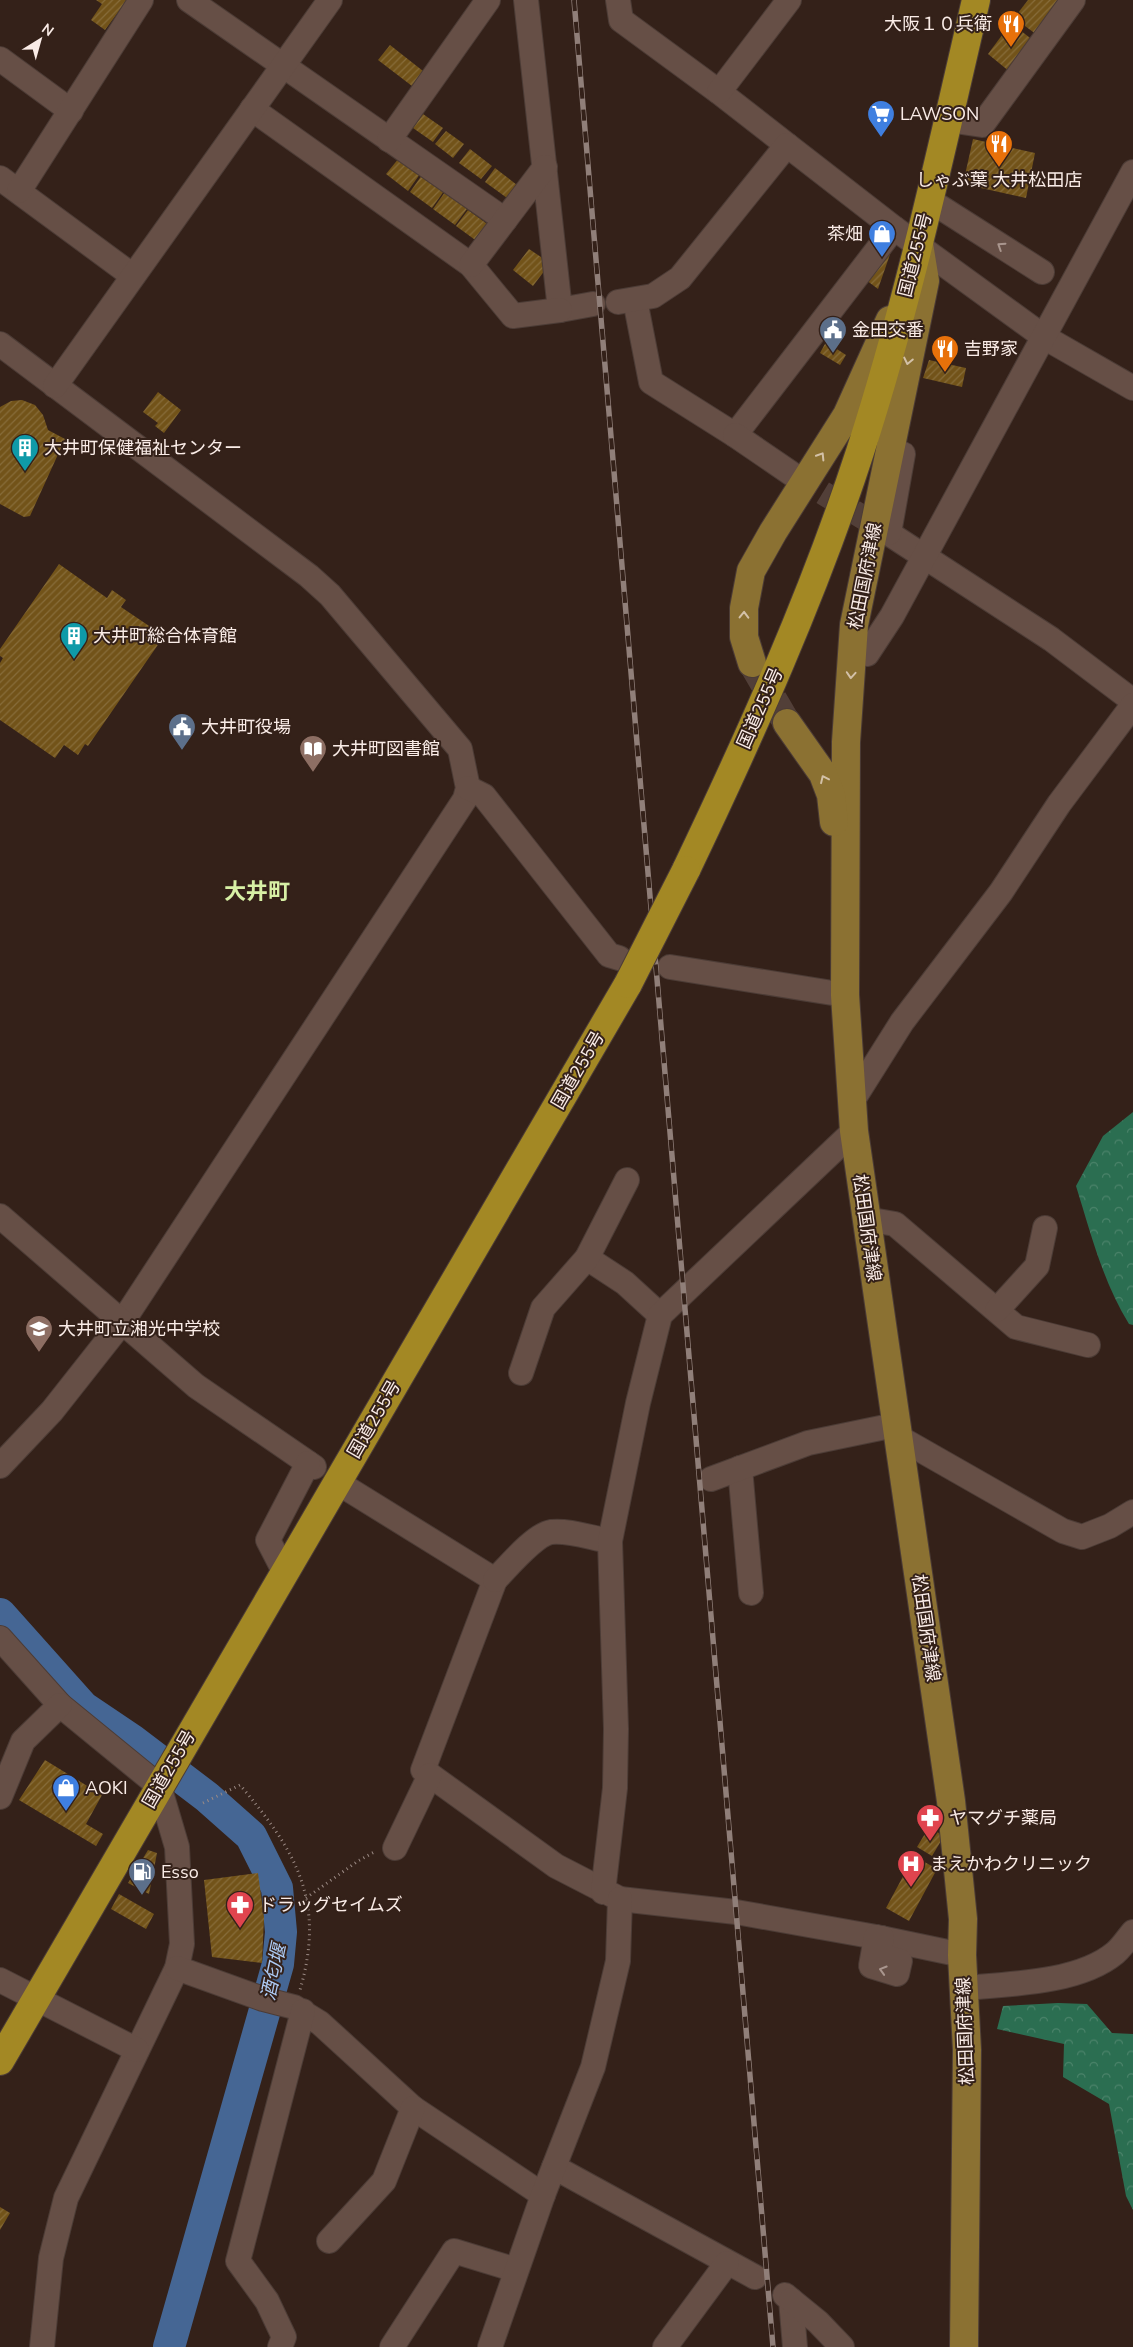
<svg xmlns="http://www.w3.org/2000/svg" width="1133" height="2347" font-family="'Nunito Sans','Noto Sans JP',sans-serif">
	<defs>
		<pattern id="forest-crowns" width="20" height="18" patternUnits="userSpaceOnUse" patternTransform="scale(1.25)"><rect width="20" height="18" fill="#2b6e51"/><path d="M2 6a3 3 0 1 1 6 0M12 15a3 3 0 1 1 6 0" fill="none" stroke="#4b836a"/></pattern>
		<pattern id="building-hatch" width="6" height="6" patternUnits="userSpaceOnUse" patternTransform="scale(1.25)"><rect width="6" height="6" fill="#725319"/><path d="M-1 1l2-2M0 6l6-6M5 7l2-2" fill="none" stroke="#876c3a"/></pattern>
	</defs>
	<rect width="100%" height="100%" fill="#342119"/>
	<g fill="url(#forest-crowns)">
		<path d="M 1133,1112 L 1133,1325 L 1129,1324 C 1103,1282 1091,1234 1076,1186 L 1103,1136 Z"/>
		<path d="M 1058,2003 L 1087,2004 L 1112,2033 L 1133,2034 L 1133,2210 L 1126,2196 L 1109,2104 L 1063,2077 L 1064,2044 L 997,2029 L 1003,2006 Z"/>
	</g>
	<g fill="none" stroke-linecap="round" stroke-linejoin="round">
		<path stroke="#456694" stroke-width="32" d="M 0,1614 L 83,1707 L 132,1740 L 207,1797 L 251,1836 L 277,1888 L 281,1932 L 278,1964 L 169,2347"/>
	</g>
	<g fill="url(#building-hatch)">
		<path d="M 96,0 L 127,0 L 105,30 L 91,20 L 102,4 Z"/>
		<path d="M 1028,0 L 1067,0 L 1040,37 L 1014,18 Z"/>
		<path d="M 1011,23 L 1034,41 L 1010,72 L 988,54 Z"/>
		<path d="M 390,45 L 423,71 L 412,86 L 378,60 Z"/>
		<path d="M 423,114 L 443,128 L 433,142 L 413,128 Z"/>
		<path d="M 446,131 L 464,144 L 453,158 L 435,144 Z"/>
		<path d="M 973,139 L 1035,153 L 1026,198 L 963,184 Z"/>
		<path d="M 470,149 L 492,166 L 481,179 L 459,163 Z"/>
		<path d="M 399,158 L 420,174 L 408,191 L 386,174 Z"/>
		<path d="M 495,168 L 517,185 L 507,198 L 485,182 Z"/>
		<path d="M 422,175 L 444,191 L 432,208 L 410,192 Z"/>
		<path d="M 445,192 L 467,209 L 455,225 L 433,209 Z"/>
		<path d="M 468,210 L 490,226 L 478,242 L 456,226 Z"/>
		<path d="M 895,240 L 878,289 L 862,277 Z"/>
		<path d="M 529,249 L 544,259 L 545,270 L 533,286 L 513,270 Z"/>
		<path d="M 826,342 L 846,355 L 840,365 L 820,353 Z"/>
		<path d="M 929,360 L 966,368 L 962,387 L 923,378 Z"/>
		<path d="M 158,392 L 181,410 L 164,433 L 155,426 L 158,423 L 143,412 Z"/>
		<path d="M 22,400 L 35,405 L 43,415 L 48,430 L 65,439 L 30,516 L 24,517 L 0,504 L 0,407 L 11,401 Z"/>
		<path d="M 59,564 L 107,598 L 112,590 L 126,600 L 121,607 L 164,636 L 88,746 L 85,744 L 78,755 L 64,745 L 55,758 L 0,720 L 0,663 L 3,658 L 0,656 L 0,649 Z"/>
		<path d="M 45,1760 L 102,1795 L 86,1824 L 103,1834 L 96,1846 L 19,1800 Z"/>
		<path d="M 929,1827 L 944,1836 L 932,1856 L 917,1847 Z"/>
		<path d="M 148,1850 L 157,1853 L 149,1894 L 128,1883 Z"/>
		<path d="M 914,1856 L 937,1869 L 909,1921 L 886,1908 Z"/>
		<path d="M 258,1873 L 264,1918 L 262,1963 L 212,1957 L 204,1880 Z"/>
		<path d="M 119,1894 L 154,1914 L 146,1929 L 111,1909 Z"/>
		<path d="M 0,2207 L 10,2213 L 0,2230 Z"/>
	</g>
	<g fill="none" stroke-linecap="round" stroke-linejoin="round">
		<path stroke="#523f38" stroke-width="24" stroke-dasharray="24 12" stroke-linecap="butt" d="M 792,474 L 882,529"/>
		<path stroke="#523f38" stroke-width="28" stroke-dasharray="28 14" stroke-linecap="butt" d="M 752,663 L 787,723"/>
		<defs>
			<g id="minor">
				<path d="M 189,0 L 505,220"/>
				<path d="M 526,0 L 560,310 L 593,304"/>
				<path d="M 618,0 L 621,20 L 719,92 L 787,145"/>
				<path d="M 0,59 L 71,111"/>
				<path d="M 719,92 L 789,0"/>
				<path d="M 252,109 L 471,265 L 513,316 L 560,310"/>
				<path d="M 948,120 L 982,125 L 1073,0"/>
				<path d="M 389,140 L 488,0"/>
				<path d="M 0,178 L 133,276"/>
				<path d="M 19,191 L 141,0"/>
				<path d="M 929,200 L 1042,272"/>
				<path d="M 471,265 L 545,167"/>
				<path d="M 635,300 L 651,382 L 735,435 L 894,228"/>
				<path d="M 618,302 L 653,296 L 680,278 L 787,145 L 894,228 L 1044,337 L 1133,388"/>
				<path d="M 0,344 L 309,576 L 330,595 L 460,749 L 468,788 L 465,799 L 123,1321 L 52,1411 L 0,1466"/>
				<path d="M 55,386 L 330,0"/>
				<path d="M 735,435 L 792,474"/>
				<path d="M 882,529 L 1051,639 L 1133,701"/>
				<path d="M 889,533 L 903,454 L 897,452"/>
				<path d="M 867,654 L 892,616 L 1133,172"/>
				<path d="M 468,788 L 484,796 L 609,955 L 619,958"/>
				<path d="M 670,967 L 845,995"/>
				<path d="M 851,1103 L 902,1022 L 1001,892 L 1059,804 L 1133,705"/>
				<path d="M 0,1216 L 196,1386 L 314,1467"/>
				<path d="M 866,1219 L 895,1224 L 1016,1327 L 1088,1345"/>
				<path d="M 587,1258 L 625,1283 L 660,1315"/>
				<path d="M 997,1310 L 1037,1266 L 1045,1228"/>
				<path d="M 521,1373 L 543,1308 L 587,1258 L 627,1180"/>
				<path d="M 898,1437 L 1063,1531 L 1082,1537 L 1110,1526 L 1133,1512"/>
				<path d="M 740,1468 L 751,1593"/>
				<path d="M 711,1479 L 808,1443 L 895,1425"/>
				<path d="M 348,1489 L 495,1580 L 423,1770 L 556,1866 L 620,1899 L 736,1912 L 876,1937 L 962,1955"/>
				<path d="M 284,1571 L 268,1540 L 308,1463"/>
				<path d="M 495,1580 C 507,1568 534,1535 551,1532 C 570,1530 591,1538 610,1541"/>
				<path d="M 0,1638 L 60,1705 L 159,1786 L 177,1847 L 182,1944 L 177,1968 L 66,2198 L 51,2258 L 42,2347"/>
				<path d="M 0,1797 L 23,1741 L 60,1705"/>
				<path d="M 395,1848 L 430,1775"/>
				<path d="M 603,1892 L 615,1788 L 616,1729 L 610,1541 L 638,1403 L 660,1315 L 854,1131"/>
				<path d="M 876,1937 L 871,1966 L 897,1974 L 900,1961 L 879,1955 L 882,1938"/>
				<path d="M 177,1968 L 263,1999 L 294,2007 L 320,2023 L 413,2108 L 543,2195"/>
				<path d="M 0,1980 L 137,2050"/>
				<path d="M 964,1988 C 1010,1984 1079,1983 1115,1953 C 1122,1947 1127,1939 1133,1932"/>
				<path d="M 554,2167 L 755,2277"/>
				<path d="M 329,2241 L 384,2181 L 413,2108"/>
				<path d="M 785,2295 L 791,2300 L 795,2347"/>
				<path d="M 791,2300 L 818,2322 L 842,2347"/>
				<path d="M 280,2347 L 284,2337 L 267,2301 L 238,2261 L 303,2011"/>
				<path d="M 392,2347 L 454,2251 L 516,2270"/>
				<path d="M 490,2347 L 543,2195 L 593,2067 L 618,1961 L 620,1899"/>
				<path d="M 665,2347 L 727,2263"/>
			</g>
			<g id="major">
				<path d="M 919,244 L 925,281 L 854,625 L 846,742 L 845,995 L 854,1131 L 951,1801 L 963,1919 L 962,1955 L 967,2050 L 964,2347"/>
				<path d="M 752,663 L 744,637 L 744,608 L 751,571 L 773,532 L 847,415 L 890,320"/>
				<path d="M 787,723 L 823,774 L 831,795 L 834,822"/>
			</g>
			<g id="highway">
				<path d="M 686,870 C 751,734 813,596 860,452 C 908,304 941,151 976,0"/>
				<path d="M 0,2061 L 628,984"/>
			</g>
		</defs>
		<use href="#minor" stroke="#4c3c36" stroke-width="26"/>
		<use href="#major" stroke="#4c3c36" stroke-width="30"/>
		<use href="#highway" stroke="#4c3c36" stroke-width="30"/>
		<g stroke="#9c8b85" stroke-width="3" stroke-dasharray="1 4" stroke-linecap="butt">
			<path d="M 203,1803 L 240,1785 C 296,1851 326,1901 300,1990"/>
			<path d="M 306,1898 L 358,1861 L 376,1851"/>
		</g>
		<use href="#minor" stroke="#664f46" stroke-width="24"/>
		<use href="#major" stroke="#8b7132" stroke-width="28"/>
		<use href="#highway" stroke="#a38824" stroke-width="28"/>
		<defs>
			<path id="rail" d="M 574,0 L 773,2347"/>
		</defs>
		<use href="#rail" stroke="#907f79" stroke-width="5.5"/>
		<use href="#rail" stroke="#342119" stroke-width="4" stroke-dasharray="11" stroke-linecap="butt"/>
		<defs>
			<path id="highway-bridge" d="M 628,984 L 686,870"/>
		</defs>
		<use href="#highway-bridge" stroke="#4c3c36" stroke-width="30" stroke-linecap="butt"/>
		<use href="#highway-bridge" stroke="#a38824" stroke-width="28"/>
	</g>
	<defs><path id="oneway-chevron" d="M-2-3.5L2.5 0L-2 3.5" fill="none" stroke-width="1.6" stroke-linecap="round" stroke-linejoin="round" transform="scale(1.25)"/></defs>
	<g stroke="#a9968e">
		<use href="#oneway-chevron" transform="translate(1001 246) rotate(-147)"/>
		<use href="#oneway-chevron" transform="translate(883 1970) rotate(-163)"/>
	</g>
	<g stroke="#d3c1a8">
		<use href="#oneway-chevron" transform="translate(908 361) rotate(102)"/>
		<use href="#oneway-chevron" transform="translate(821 456) rotate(-58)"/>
		<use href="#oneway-chevron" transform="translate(744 615) rotate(-89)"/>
		<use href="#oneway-chevron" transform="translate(851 675) rotate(94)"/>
		<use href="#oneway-chevron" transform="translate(824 779) rotate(-115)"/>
	</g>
	<defs>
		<symbol id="restaurant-pin" viewBox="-11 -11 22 30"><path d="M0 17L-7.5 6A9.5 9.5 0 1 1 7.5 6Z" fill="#e8710a" stroke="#342119"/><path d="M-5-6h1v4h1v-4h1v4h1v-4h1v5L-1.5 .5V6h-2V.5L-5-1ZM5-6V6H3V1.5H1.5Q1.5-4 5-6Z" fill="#fff"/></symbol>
		<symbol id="supermarket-pin" viewBox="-11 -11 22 30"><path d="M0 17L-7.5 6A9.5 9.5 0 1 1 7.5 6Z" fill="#3f7fe0" stroke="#342119"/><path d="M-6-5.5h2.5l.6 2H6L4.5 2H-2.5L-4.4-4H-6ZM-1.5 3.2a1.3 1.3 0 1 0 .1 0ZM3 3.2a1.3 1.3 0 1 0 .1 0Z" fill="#fff"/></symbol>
		<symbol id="shop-pin" viewBox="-11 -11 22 30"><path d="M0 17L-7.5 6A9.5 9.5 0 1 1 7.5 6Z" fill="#3f7fe0" stroke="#342119"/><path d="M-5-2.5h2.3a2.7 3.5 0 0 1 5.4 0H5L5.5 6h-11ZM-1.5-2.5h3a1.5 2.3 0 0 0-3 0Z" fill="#fff"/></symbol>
		<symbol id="civic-pin" viewBox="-11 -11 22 30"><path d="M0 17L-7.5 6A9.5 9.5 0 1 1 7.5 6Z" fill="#5c6f8a" stroke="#342119"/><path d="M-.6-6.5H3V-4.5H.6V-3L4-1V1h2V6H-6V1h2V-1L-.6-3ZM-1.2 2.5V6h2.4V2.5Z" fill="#fff"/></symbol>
		<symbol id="building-pin" viewBox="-11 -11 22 30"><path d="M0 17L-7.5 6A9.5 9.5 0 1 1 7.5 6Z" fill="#0f9aa8" stroke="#342119"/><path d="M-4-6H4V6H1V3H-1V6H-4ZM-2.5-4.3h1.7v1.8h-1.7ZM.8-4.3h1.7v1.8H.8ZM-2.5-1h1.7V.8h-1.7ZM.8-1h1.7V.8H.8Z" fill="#fff"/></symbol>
		<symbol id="library-pin" viewBox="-11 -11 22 30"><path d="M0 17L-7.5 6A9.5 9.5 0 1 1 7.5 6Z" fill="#8d6e63" stroke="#342119"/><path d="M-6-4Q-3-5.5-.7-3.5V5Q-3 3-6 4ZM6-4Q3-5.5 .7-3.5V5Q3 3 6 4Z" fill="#fff"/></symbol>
		<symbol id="school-pin" viewBox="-11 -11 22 30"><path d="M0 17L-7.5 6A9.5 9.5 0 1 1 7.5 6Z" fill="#8d6e63" stroke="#342119"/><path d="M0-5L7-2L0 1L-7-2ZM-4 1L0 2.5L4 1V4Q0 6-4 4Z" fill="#fff"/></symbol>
		<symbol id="pharmacy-pin" viewBox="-11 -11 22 30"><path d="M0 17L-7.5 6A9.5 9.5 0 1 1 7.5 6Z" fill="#e0444e" stroke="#342119"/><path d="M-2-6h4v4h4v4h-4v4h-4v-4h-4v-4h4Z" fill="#fff"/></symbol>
		<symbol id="hospital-pin" viewBox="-11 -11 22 30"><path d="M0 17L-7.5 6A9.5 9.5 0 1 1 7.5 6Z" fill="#e0444e" stroke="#342119"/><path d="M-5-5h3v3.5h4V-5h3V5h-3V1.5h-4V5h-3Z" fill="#fff"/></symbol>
		<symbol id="fuel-pin" viewBox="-11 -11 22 30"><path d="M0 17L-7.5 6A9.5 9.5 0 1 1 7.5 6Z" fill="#5c6f8a" stroke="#342119"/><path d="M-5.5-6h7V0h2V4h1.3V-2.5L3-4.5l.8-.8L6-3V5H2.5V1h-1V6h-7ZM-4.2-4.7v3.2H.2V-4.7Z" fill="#fff"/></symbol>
	</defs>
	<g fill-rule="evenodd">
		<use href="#restaurant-pin" x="995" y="8" width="32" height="43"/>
		<use href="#supermarket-pin" x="865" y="98" width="32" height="43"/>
		<use href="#restaurant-pin" x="983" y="128" width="32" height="43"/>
		<use href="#shop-pin" x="866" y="218" width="32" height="43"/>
		<use href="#civic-pin" x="817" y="314" width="32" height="43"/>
		<use href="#restaurant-pin" x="929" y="333" width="32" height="43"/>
		<use href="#building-pin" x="9" y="432" width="32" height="43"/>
		<use href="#building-pin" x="58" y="620" width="32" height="43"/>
		<use href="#civic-pin" x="166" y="711" width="32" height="43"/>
		<use href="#library-pin" x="297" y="733" width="32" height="43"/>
		<use href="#school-pin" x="23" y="1313" width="32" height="43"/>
		<use href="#shop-pin" x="50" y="1772" width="32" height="43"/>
		<use href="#pharmacy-pin" x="914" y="1802" width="32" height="43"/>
		<use href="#hospital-pin" x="895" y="1848" width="32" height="43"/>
		<use href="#fuel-pin" x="126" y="1856" width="32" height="43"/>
		<use href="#pharmacy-pin" x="224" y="1889" width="32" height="43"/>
	</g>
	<g text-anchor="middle" stroke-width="4" stroke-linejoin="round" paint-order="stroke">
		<g font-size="18" fill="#faece7" stroke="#342119" text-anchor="start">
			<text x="992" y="30" text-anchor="end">大阪１０兵衛</text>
			<text x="900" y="120">LAWSON</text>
			<text x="999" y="186" text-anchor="middle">しゃぶ葉 大井松田店</text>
			<text x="863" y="240" text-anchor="end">茶畑</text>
			<text x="852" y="336">金田交番</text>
			<text x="964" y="355">吉野家</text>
			<text x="44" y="454">大井町保健福祉センター</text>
			<text x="93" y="642">大井町総合体育館</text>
			<text x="201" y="733">大井町役場</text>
			<text x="332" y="755">大井町図書館</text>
			<text x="58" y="1335">大井町立湘光中学校</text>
			<text x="85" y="1794">AOKI</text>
			<text x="949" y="1824">ヤマグチ薬局</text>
			<text x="930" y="1870">まえかわクリニック</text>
			<text x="161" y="1878">Esso</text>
			<text x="259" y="1911">ドラッグセイムズ</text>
		</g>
		<g font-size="18" fill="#faece7" stroke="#342119">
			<text transform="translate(915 255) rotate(-76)" y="6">国道255号</text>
			<text transform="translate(865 576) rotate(-79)" y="6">松田国府津線</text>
			<text transform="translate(760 708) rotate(-66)" y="6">国道255号</text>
			<text transform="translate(578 1070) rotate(-60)" y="6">国道255号</text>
			<text transform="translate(867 1228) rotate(82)" y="6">松田国府津線</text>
			<text transform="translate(374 1419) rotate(-60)" y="6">国道255号</text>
			<text transform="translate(926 1628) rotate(82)" y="6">松田国府津線</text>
			<text transform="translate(169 1769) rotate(-60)" y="6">国道255号</text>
			<text transform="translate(965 2031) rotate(-92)" y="6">松田国府津線</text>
		</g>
		<g font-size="19" font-style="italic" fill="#accaf4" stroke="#342119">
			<text transform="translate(273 1972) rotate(-78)" y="7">酒匂堰</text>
		</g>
		<g font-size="22" font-weight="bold" fill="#d7f0a5" stroke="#342119">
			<text x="257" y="899">大井町</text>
		</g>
	</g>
	<g transform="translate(40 40) rotate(37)" stroke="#342119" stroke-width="4" paint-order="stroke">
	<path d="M0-4L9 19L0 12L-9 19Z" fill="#faece7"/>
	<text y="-8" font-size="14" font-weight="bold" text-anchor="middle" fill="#faece7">N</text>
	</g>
</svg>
